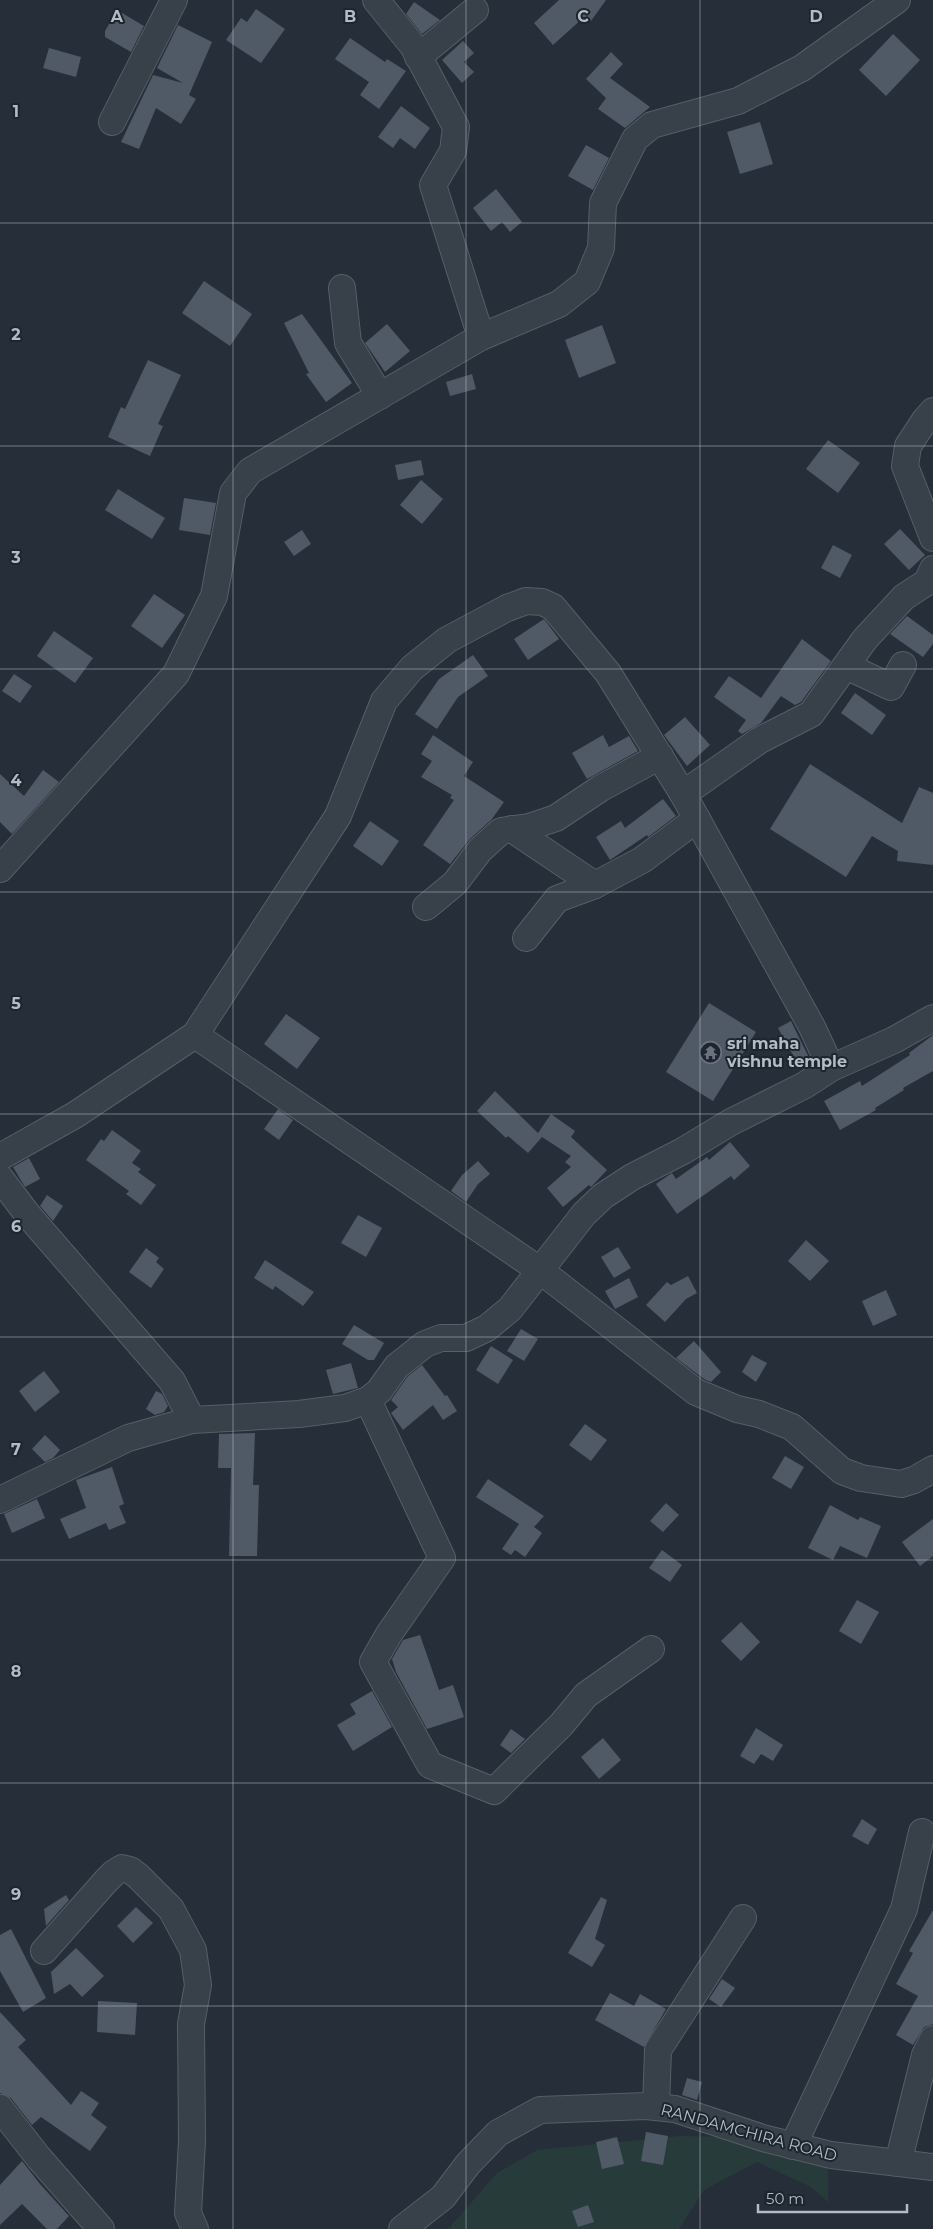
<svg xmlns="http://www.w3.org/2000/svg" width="933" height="2229" font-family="Montserrat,sans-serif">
	<rect width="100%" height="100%" fill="#252e39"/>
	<path fill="#283b3b" d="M 679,2136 L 737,2137 L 828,2163 L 828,2202 L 811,2187 L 757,2162 L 704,2190 L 679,2229 L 448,2229 L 497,2173 L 537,2150 Z"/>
	<g fill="#505a67">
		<path d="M 559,0 L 606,0 L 591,21 L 584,17 L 553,45 L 534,23 Z"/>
		<path d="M 414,2 L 440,20 L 422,34 L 406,14 Z"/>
		<path d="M 256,9 L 285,29 L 261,63 L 226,40 L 241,18 L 247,22 Z"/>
		<path d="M 117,10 L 144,26 L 131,52 L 105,37 L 105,31 Z"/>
		<path d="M 178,25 L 212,42 L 189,95 L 196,99 L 181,124 L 156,108 L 139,149 L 121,142 L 153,75 L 183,83 L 157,68 Z"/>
		<path d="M 893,34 L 920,60 L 886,96 L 859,70 Z"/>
		<path d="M 350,38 L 385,62 L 387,59 L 406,71 L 379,109 L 360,95 L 369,82 L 335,59 Z"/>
		<path d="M 463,41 L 474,53 L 464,62 L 474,72 L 462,83 L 442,60 Z"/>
		<path d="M 49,48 L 81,57 L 76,77 L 43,68 Z"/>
		<path d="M 611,52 L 623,64 L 610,78 L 650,107 L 625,128 L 598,109 L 606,98 L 586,79 Z"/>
		<path d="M 401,106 L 430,128 L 415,149 L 400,138 L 393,148 L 378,137 Z"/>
		<path d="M 760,122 L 773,164 L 740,174 L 727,132 Z"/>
		<path d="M 586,145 L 609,158 L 593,190 L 568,176 Z"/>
		<path d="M 496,189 L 522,222 L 510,232 L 502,222 L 491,231 L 473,208 Z"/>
		<path d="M 204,281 L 252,314 L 230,346 L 182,313 Z"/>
		<path d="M 302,314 L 352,383 L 326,402 L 306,374 L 309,373 L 284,323 Z"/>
		<path d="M 387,324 L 410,351 L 385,372 L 365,343 Z"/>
		<path d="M 602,325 L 616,363 L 579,378 L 565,340 Z"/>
		<path d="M 148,360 L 181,375 L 158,424 L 163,426 L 150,456 L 108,437 L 121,407 L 125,409 Z"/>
		<path d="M 472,374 L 476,389 L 450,396 L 446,382 Z"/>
		<path d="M 828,440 L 860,463 L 838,493 L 806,469 Z"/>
		<path d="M 421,460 L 424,475 L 398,480 L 395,465 Z"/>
		<path d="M 421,480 L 443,499 L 422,524 L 400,505 Z"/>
		<path d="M 118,489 L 165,518 L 152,539 L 105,510 Z"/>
		<path d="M 184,498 L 216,503 L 210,535 L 179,530 Z"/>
		<path d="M 900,529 L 925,555 L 909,570 L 884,544 Z"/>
		<path d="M 302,530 L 311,544 L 294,556 L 284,542 Z"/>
		<path d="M 833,545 L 852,555 L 840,578 L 821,568 Z"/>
		<path d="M 154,594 L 185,615 L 162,648 L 131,626 Z"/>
		<path d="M 907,616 L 933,635 L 933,644 L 923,657 L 890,634 Z"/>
		<path d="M 544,619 L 559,639 L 528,660 L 514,639 Z"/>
		<path d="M 54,631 L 93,658 L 75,683 L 37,656 Z"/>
		<path d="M 802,639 L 831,661 L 801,702 L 795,705 L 781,696 L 761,723 L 742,734 L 738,731 L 746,720 L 714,697 L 729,676 L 761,698 Z"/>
		<path d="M 473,655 L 488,676 L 458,697 L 437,729 L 415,714 L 439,679 Z"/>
		<path d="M 14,674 L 32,686 L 20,703 L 2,691 Z"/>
		<path d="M 855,693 L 886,715 L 872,735 L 841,713 Z"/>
		<path d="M 685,717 L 710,745 L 687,766 L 664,735 Z"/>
		<path d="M 433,735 L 473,762 L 464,776 L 504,802 L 492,819 L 470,839 L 450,864 L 423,845 L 454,800 L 450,798 L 452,795 L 421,777 L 432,761 L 421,754 Z"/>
		<path d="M 603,735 L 609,747 L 629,736 L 638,751 L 587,779 L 572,753 Z"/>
		<path d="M 810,764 L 902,823 L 919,787 L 933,793 L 933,865 L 897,861 L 898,851 L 872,836 L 846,877 L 770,829 Z"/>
		<path d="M 43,770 L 59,782 L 12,834 L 0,822 L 0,774 L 24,796 Z"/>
		<path d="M 663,799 L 676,816 L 648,837 L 647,835 L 610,860 L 596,837 L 621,821 L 625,828 Z"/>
		<path d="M 370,821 L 399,841 L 382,866 L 353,846 Z"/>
		<path d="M 709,1003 L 756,1032 L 713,1101 L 666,1072 Z"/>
		<path d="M 286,1014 L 320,1038 L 297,1069 L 264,1044 Z"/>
		<path d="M 791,1021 L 811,1062 L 800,1068 L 778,1028 Z"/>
		<path d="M 933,1035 L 933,1071 L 903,1088 L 904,1090 L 875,1108 L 876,1110 L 840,1130 L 824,1101 L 860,1081 L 862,1086 L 910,1055 L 909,1053 Z"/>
		<path d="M 495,1091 L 538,1133 L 551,1114 L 575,1131 L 571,1137 L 607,1170 L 591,1187 L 589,1185 L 563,1207 L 547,1188 L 571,1167 L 565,1162 L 571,1156 L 542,1137 L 528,1153 L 508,1136 L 506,1138 L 477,1111 Z"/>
		<path d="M 278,1109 L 293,1120 L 279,1140 L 264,1129 Z"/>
		<path d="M 112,1130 L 141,1151 L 132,1163 L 141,1169 L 138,1172 L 156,1185 L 141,1205 L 126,1194 L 129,1191 L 86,1160 L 101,1139 L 104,1141 Z"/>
		<path d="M 730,1142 L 750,1166 L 734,1180 L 731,1176 L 677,1214 L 656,1184 L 672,1173 L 676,1179 L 707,1157 L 709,1160 Z"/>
		<path d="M 29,1158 L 40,1179 L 25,1187 L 13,1167 Z"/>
		<path d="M 478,1161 L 490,1174 L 478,1184 L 466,1202 L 451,1191 L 462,1175 Z"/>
		<path d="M 47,1195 L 63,1206 L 53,1221 L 40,1206 Z"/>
		<path d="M 358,1215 L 382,1228 L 366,1257 L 341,1243 Z"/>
		<path d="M 806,1240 L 829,1261 L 810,1281 L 788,1261 Z"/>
		<path d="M 618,1247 L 631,1268 L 614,1278 L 601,1257 Z"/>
		<path d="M 146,1248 L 159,1258 L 156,1262 L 164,1269 L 151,1288 L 129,1272 Z"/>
		<path d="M 265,1260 L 314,1292 L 303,1306 L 275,1286 L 273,1290 L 254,1278 Z"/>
		<path d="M 688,1276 L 697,1293 L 686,1299 L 665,1322 L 646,1305 L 667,1282 L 671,1285 Z"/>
		<path d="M 629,1278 L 638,1297 L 615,1309 L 605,1291 Z"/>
		<path d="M 886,1290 L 897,1315 L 873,1326 L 862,1301 Z"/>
		<path d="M 354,1325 L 384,1343 L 374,1360 L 368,1360 L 342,1344 Z"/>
		<path d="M 521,1329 L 538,1339 L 524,1361 L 507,1351 Z"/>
		<path d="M 694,1341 L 721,1372 L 711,1382 L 704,1379 L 676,1358 Z"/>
		<path d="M 491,1346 L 513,1360 L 498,1384 L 476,1370 Z"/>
		<path d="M 752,1355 L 767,1363 L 756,1382 L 742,1372 Z"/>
		<path d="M 351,1363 L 358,1388 L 333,1394 L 326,1370 Z"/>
		<path d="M 422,1365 L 445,1396 L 447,1395 L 457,1411 L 443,1420 L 433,1405 L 403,1430 L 391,1413 L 398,1407 L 391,1400 L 408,1376 Z"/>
		<path d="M 44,1371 L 60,1392 L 35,1412 L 19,1391 Z"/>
		<path d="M 156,1391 L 162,1394 L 168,1406 L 164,1412 L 155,1415 L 146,1409 Z"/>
		<path d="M 585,1424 L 607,1440 L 591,1461 L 569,1445 Z"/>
		<path d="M 255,1433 L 253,1485 L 259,1485 L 257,1556 L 229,1556 L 231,1468 L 218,1468 L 219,1434 Z"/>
		<path d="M 45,1435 L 60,1450 L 53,1458 L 45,1462 L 32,1449 Z"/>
		<path d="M 785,1456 L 804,1467 L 791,1489 L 772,1478 Z"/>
		<path d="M 112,1467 L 124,1504 L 119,1506 L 126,1523 L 109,1530 L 106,1523 L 69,1539 L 60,1519 L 86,1508 L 76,1480 Z"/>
		<path d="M 488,1479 L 544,1516 L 534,1527 L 542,1533 L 525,1557 L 515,1550 L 511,1555 L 502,1549 L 519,1524 L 476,1497 Z"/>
		<path d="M 37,1499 L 45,1518 L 12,1533 L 4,1514 Z"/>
		<path d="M 666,1503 L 679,1515 L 663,1532 L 650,1521 Z"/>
		<path d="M 830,1505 L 858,1520 L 860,1517 L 881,1526 L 867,1558 L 840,1546 L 833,1560 L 808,1548 Z"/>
		<path d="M 933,1519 L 933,1556 L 920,1566 L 902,1542 Z"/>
		<path d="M 662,1550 L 682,1565 L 670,1582 L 649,1568 Z"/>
		<path d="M 857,1600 L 879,1612 L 861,1644 L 839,1631 Z"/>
		<path d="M 741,1622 L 760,1642 L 741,1661 L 721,1641 Z"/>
		<path d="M 420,1635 L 439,1690 L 453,1685 L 464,1717 L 427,1729 L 396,1672 L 392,1659 L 403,1640 Z"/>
		<path d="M 372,1691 L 392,1727 L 353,1751 L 337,1725 L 356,1714 L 350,1704 Z"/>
		<path d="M 756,1728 L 783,1745 L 773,1761 L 761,1754 L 754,1764 L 740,1756 Z"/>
		<path d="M 511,1729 L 525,1739 L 511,1753 L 500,1745 Z"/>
		<path d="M 603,1738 L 621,1760 L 599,1779 L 581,1757 Z"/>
		<path d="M 862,1819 L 877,1829 L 868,1845 L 852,1836 Z"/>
		<path d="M 66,1895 L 69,1900 L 46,1926 L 44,1909 Z"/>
		<path d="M 601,1897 L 607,1900 L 595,1939 L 605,1945 L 592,1967 L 568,1953 Z"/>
		<path d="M 136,1907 L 153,1923 L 133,1943 L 117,1926 Z"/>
		<path d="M 933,1910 L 933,2024 L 924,2027 L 913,2045 L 896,2035 L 918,1996 L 896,1984 L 913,1953 L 909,1951 Z"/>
		<path d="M 11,1929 L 46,1998 L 23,2012 L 0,1971 L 0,1935 Z"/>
		<path d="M 76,1948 L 104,1976 L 82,1997 L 70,1984 L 54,1994 L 51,1972 Z"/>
		<path d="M 722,1979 L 735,1988 L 721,2007 L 709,1999 Z"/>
		<path d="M 610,1993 L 634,2006 L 640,1994 L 666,2009 L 644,2047 L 595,2020 Z"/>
		<path d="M 98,2001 L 137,2003 L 135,2035 L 97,2032 Z"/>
		<path d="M 0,2012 L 26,2040 L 18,2047 L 71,2105 L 81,2091 L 99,2103 L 91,2115 L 107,2127 L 90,2151 L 41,2117 L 32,2125 L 11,2098 L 0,2093 Z"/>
		<path d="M 687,2078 L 702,2082 L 697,2100 L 682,2095 Z"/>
		<path d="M 646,2132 L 668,2136 L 663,2165 L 641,2161 Z"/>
		<path d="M 617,2137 L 624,2164 L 602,2169 L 596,2142 Z"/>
		<path d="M 22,2161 L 40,2184 L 69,2216 L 57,2229 L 47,2229 L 22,2204 L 0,2225 L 0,2185 Z"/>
		<path d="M 588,2205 L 594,2222 L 578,2227 L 572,2211 Z"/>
	</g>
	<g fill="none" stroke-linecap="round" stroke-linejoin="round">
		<defs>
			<g id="minor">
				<path d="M 376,0 L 413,46 L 456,127 L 453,151 L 433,185 L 481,337"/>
				<path d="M 418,57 L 475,10"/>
				<path d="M 112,122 L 174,0"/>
				<path d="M 342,288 L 348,343 L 380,396"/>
				<path d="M 933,411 L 925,420 L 908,446 L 905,466 L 933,538"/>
				<path d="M 846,666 L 891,687 L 903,665"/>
				<path d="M 683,794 L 760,740 L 811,714 L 865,639 L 904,597 L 927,582 L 933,569"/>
				<path d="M 512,829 L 595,885"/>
				<path d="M 0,869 L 176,674 L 214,596 L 233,493 L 250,471 L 481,337 L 559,304 L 587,282 L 601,248 L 603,203 L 635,139 L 652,125 L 738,101 L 802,68 L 897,0"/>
				<path d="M 426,907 L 455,883 L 480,850 L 501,831 L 529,827 L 556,818 L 601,788 L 660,756"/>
				<path d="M 526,938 L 557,899 L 595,885 L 642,860 L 697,819"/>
				<path d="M 195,1035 L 541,1271 L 696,1392 L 737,1409 L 759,1414 L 792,1427 L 842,1471 L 861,1478 L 901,1484 L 914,1480 L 933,1469"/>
				<path d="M 0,1157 L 75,1115 L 195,1035 L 338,816 L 384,701 L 412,668 L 447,640 L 507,608 L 526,601 L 542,602 L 553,607 L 608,673 L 683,794 L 812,1027 L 831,1068"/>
				<path d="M 0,1178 L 28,1215 L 172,1381 L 192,1420"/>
				<path d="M 368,1400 L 442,1558 L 389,1634 L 373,1662 L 430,1765 L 494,1791 L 561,1725 L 586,1695 L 651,1649"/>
				<path d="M 0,1500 L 128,1438 L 192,1420 L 299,1414 L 345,1408 L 368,1400 L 379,1391 L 397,1366 L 425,1344 L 441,1338 L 466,1338 L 487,1328 L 510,1309 L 584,1214 L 603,1196 L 632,1177 L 683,1151 L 731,1122 L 805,1085 L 831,1068 L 894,1040 L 933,1018"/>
				<path d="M 44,1951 L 106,1881 L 114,1873 L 122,1868 L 130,1870 L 138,1876 L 171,1909 L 193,1950 L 198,1985 L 191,2024 L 192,2141 L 188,2213 L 195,2229"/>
				<path d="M 656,2107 L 658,2050 L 743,1918"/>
				<path d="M 0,2108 L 39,2158 L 101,2229"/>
				<path d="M 793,2146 L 904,1909 L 922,1832"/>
				<path d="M 898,2163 L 925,2055 L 933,2039"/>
				<path d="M 402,2229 L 443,2197 L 468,2164 L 498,2133 L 540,2110 L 646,2106 L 675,2109 L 763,2138 L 831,2155 L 933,2167"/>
			</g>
		</defs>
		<use href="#minor" stroke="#565e67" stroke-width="28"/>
		<use href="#minor" stroke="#384049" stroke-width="26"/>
	</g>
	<path fill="none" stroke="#b3bbc5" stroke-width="1" stroke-opacity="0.55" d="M 233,0 L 233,2229M 466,0 L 466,2229M 700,0 L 700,2229M 0,223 L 933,223M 0,446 L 933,446M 0,669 L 933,669M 0,892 L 933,892M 0,1114 L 933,1114M 0,1337 L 933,1337M 0,1560 L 933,1560M 0,1783 L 933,1783M 0,2006 L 933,2006"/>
	<defs>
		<symbol id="temple-ring" viewBox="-11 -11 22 22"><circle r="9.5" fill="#1d252e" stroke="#6b7280" stroke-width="1.5"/><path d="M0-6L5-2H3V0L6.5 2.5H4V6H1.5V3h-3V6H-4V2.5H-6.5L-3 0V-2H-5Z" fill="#6b7280"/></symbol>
	</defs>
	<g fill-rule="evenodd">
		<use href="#temple-ring" x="698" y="1040" width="25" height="25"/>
	</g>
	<g text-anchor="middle" stroke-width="4" stroke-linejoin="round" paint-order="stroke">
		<g font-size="16" font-weight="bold" fill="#b3bbc5" stroke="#1d252e" text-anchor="start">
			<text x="727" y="1049">sri maha<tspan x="727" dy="18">vishnu temple</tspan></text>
		</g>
		<g font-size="16" fill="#b3bbc5" stroke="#1d252e">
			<text transform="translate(749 2132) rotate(15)" y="6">RANDAMCHIRA ROAD</text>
		</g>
	</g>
	<g font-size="16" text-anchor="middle" font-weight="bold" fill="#b3bbc5" stroke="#1d252e" stroke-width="4" stroke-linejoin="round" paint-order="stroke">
		<text x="117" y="22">A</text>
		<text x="350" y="22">B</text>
		<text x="583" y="22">C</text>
		<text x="816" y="22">D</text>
		<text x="16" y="117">1</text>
		<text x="16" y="340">2</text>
		<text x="16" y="563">3</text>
		<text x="16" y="786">4</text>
		<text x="16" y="1009">5</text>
		<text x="16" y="1232">6</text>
		<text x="16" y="1455">7</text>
		<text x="16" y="1677">8</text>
		<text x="16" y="1900">9</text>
	</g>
	<path d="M758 2204v8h149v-8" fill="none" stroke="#b3bbc5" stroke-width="2.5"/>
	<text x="766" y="2204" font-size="15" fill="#b3bbc5" stroke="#1d252e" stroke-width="4" paint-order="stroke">50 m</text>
</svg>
